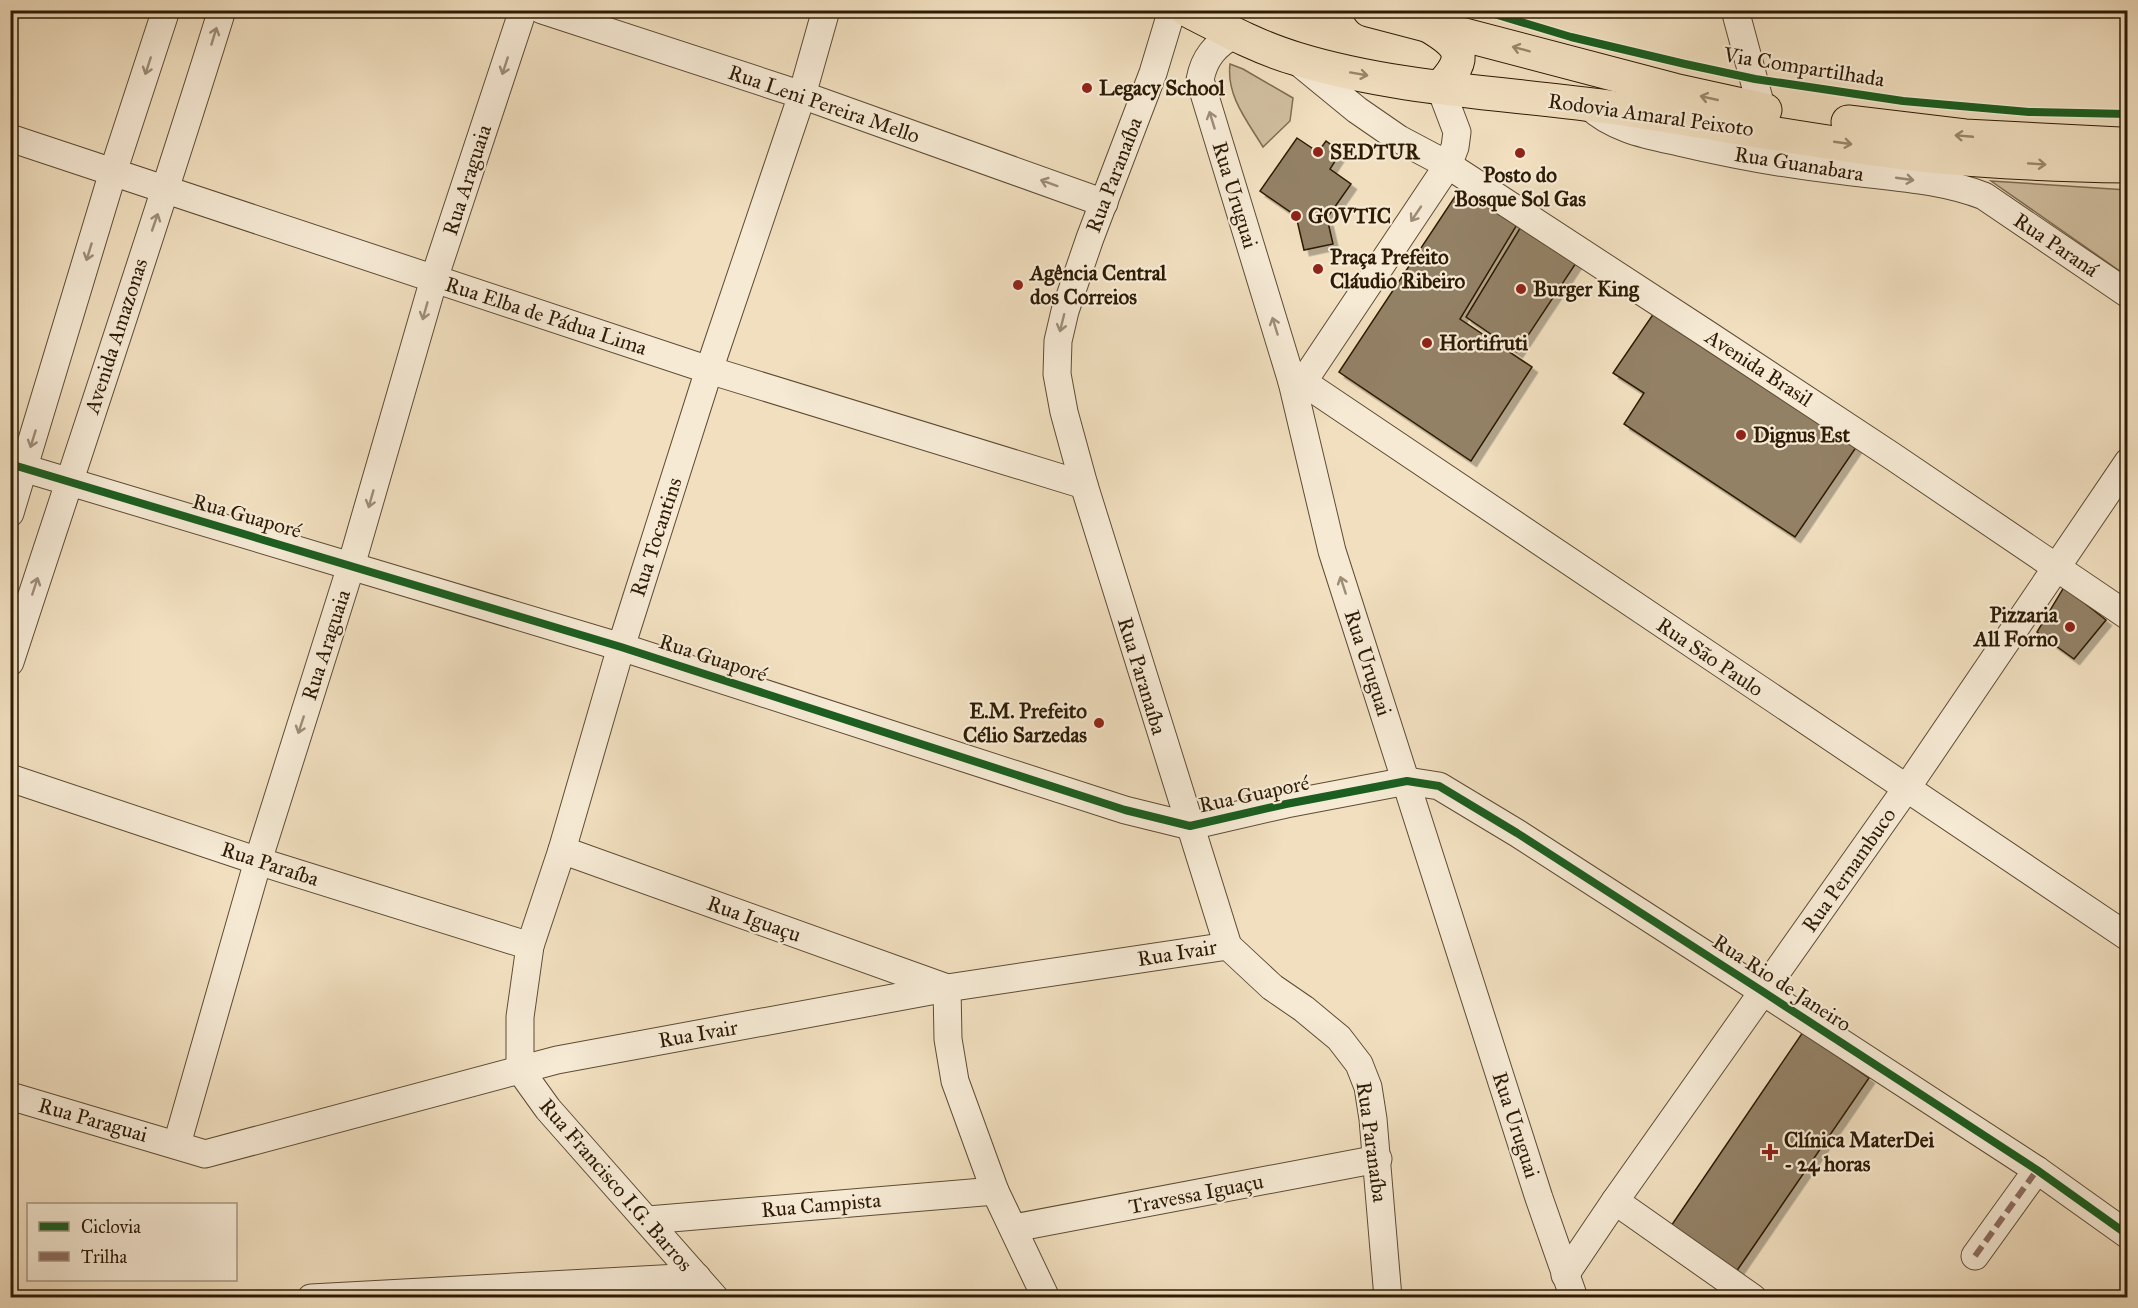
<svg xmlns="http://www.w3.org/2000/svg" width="2138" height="1308" font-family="'IM FELL Great Primer',serif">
	<defs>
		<filter id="shadow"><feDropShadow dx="5.5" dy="5.5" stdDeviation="0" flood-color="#0004"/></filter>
	</defs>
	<rect width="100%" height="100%" fill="#f1dfbf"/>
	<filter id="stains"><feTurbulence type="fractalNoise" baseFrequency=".00333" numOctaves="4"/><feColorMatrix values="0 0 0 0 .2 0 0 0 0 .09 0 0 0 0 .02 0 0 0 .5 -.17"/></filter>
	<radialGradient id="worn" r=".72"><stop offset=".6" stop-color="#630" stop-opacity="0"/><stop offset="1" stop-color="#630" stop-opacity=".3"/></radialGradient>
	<g fill="#d0be9f" stroke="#7e6c52" stroke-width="1.5">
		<path d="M 1230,64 L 1243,69 L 1293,98 L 1290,121 L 1263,147 C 1248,122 1226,96 1230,64 Z"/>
		<path d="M 1991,181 L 2127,190 L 2127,276 Z"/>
	</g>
	<g fill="#938166" stroke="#2d1b05" stroke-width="1.5" filter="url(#shadow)">
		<path d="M 1297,138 L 1318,152 L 1326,141 L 1341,152 L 1330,169 L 1351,184 L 1327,218 L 1333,244 L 1304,250 L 1296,216 L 1260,191 Z"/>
		<path d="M 1462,186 L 1518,223 L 1460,319 L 1532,367 L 1471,461 L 1339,372 Z"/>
		<path d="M 1522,225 L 1578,260 L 1517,352 L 1466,317 Z"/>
		<path d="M 1654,313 L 1857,446 L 1795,537 L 1624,424 L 1644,393 L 1613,373 Z"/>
		<path d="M 2064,587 L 2106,620 L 2074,659 L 2037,632 Z"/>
		<path d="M 1803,1032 L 1869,1078 L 1736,1272 L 1671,1226 Z"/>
	</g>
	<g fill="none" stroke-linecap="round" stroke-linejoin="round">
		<defs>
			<g id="minor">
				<path d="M 542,10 L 802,95 L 1104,203"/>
				<path d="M 1172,10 L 1153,73 L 1090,238 L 1065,311 L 1058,341 L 1057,374 L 1064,412 L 1084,485 L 1228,946 L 1272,987 L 1304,1009 L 1339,1038 L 1359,1064 L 1368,1087 L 1373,1119 L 1388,1298"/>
				<path d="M 1735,10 L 1762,110"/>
				<path d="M 1235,34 C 1215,45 1204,58 1200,80 L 1292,382 L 1332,551 L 1539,1198 L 1574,1298"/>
				<path d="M 1296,60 L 1357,110 L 1399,139 L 1448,165 L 1707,334 L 1892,456 L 2128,616"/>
				<path d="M 1588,105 C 1613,129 1647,135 1679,142 C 1734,155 1789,165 1845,171 C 1891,177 1940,179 1984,196 L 2128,294"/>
				<path d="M 10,138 L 709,370 L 1084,485"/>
				<path d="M 1292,382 L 1303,382 L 2128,937"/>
				<path d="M 1303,382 L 1448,165 L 1455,147 L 1457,132 L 1440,87"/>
				<path d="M 10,464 L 621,647 L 1125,810 L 1190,826 L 1286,804 L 1407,781 L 1439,786 L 1517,833 L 1762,991 L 2037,1170 L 2128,1235"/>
				<path d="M 10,513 L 113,172 L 166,10"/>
				<path d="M 10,662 C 81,445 154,229 222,10"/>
				<path d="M 10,778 L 258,861 L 530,946"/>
				<path d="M 562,850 L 947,988 L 948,1039 L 955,1081 L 995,1191 L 1046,1298"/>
				<path d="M 10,1096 L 205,1154 L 557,1060 L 947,988 L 1228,946"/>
				<path d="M 177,1144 L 258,861 L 351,566 L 434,279 L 523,10"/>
				<path d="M 1615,1201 L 1753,1298"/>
				<path d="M 648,1220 L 995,1191"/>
				<path d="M 1014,1228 L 1378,1159"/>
				<path d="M 1975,1256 L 2037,1170"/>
				<path d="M 1565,1275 L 1615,1201 L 1906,789 L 2128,462"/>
				<path d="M 311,1298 L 697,1277"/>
				<path d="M 715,1298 L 548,1109 L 520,1070 L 520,1017 L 530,946 L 562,850 L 621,647 L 709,370 L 802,95 L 826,10"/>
			</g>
			<g id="highway">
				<path d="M 1187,10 C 1222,28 1259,48 1297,59 C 1398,90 1511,93 1616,108 C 1717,123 1819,143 1921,155 C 1989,162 2059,165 2128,166"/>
				<path d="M 1369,10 L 1674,90 L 1765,110"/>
				<path d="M 1429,26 C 1462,46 1469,57 1440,87"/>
				<path d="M 1848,122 L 1965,136 L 2120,144"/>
			</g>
		</defs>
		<use href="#minor" stroke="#5e4c34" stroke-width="29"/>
		<use href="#highway" stroke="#2d1b05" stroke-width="35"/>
		<use href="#minor" stroke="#f6ead5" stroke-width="27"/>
		<use href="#highway" stroke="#f1dfbf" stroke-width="33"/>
		<g stroke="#8d6e63" stroke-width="6" stroke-dasharray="12 6" stroke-linecap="butt">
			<path d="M 1975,1256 L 2037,1170"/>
			<path d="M 328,1298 L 328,1296"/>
		</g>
		<defs>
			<g id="cycleway">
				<path d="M 1481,10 L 1571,37 L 1685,64 L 1755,79 L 1903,101 L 2029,112 L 2128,114"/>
				<path d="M 10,464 L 621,647 L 1125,810 L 1190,826 L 1286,804 L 1407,781 L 1439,786 L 1517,833 L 1762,991 L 2037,1170 L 2128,1235"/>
			</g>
		</defs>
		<use href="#cycleway" stroke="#f6ead5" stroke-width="11"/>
		<use href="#cycleway" stroke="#1b5e20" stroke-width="8"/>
	</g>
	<defs><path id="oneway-shaft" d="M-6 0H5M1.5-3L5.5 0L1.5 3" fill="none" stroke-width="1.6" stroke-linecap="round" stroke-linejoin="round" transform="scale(1.5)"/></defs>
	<g stroke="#9c8d77">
		<use href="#oneway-shaft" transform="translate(214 36) rotate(-73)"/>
		<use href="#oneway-shaft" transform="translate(148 66) rotate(108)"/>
		<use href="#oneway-shaft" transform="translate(505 66) rotate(108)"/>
		<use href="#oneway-shaft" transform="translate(1212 120) rotate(-107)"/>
		<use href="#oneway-shaft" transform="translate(1905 179) rotate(8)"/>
		<use href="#oneway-shaft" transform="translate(1049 183) rotate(-160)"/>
		<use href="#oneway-shaft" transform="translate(1416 214) rotate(124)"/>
		<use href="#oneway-shaft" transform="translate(155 222) rotate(-71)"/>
		<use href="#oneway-shaft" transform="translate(89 252) rotate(107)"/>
		<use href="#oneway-shaft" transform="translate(425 311) rotate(106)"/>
		<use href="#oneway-shaft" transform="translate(1062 323) rotate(104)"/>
		<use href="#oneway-shaft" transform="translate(1275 326) rotate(-107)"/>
		<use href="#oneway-shaft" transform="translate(33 439) rotate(107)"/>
		<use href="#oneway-shaft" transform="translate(371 499) rotate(106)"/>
		<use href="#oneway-shaft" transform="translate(1343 585) rotate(-108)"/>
		<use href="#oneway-shaft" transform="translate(35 586) rotate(-72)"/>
		<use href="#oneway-shaft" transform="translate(301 725) rotate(108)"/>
	</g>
	<g stroke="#99876b">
		<use href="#oneway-shaft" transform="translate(1521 49) rotate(-165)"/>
		<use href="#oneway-shaft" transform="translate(1359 74) rotate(10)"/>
		<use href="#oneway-shaft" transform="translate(1709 98) rotate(-167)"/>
		<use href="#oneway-shaft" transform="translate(1964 136) rotate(-175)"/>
		<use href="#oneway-shaft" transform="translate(1843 143) rotate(8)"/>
		<use href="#oneway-shaft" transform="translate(2037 164) rotate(4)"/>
	</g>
	<g fill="#8f2418" stroke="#f6ead5" stroke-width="2">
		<circle cx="1087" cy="88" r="6"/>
		<circle cx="1318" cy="152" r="6"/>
		<circle cx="1520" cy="153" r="6"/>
		<circle cx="1296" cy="216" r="6"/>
		<circle cx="1318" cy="269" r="6"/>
		<circle cx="1018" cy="285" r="6"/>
		<circle cx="1521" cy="289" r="6"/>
		<circle cx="1427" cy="343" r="6"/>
		<circle cx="1741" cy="435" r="6"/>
		<circle cx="2070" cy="627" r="6"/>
		<circle cx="1099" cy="723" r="6"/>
		<path d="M1767 1143h6v6h6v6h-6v6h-6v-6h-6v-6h6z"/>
	</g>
	<g text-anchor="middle" stroke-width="4.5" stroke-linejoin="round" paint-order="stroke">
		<g font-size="21" fill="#2d1b05" stroke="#f6ead5">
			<text transform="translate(1804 67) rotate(9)" y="7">Via Compartilhada</text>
			<text transform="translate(824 104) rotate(19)" y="7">Rua Leni Pereira Mello</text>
			<text transform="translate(1651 115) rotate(8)" y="7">Rodovia Amaral Peixoto</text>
			<text transform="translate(1799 164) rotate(9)" y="7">Rua Guanabara</text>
			<text transform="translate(1114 175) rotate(-69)" y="7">Rua Paranaíba</text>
			<text transform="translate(467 180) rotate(-72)" y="7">Rua Araguaia</text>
			<text transform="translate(1235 195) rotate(73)" y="7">Rua Uruguai</text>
			<text transform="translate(2056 245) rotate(34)" y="7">Rua Paraná</text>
			<text transform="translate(546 316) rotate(18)" y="7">Rua Elba de Pádua Lima</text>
			<text transform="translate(116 336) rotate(-72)" y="7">Avenida Amazonas</text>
			<text transform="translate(1759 368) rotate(33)" y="7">Avenida Brasil</text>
			<text transform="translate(247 516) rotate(16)" y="7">Rua Guaporé</text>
			<text transform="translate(656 537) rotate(-72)" y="7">Rua Tocantins</text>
			<text transform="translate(326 645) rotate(-72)" y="7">Rua Araguaia</text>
			<text transform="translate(1710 657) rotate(34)" y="7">Rua São Paulo</text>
			<text transform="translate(713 658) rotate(18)" y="7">Rua Guaporé</text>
			<text transform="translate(1368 663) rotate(72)" y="7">Rua Uruguai</text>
			<text transform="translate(1142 676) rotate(73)" y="7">Rua Paranaíba</text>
			<text transform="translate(1254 794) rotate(-12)" y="7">Rua Guaporé</text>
			<text transform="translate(270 864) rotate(18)" y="7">Rua Paraíba</text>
			<text transform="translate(1849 870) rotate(-55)" y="7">Rua Pernambuco</text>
			<text transform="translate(754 919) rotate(20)" y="7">Rua Iguaçu</text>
			<text transform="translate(1177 953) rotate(-9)" y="7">Rua Ivair</text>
			<text transform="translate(1782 983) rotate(33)" y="7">Rua Rio de Janeiro</text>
			<text transform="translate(698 1034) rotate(-10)" y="7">Rua Ivair</text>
			<text transform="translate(93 1120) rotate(16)" y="7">Rua Paraguai</text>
			<text transform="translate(1516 1125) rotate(72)" y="7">Rua Uruguai</text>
			<text transform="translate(1372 1142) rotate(82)" y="7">Rua Paranaíba</text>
			<text transform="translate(616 1185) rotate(49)" y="7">Rua Francisco I.G. Barros</text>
			<text transform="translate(1196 1194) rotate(-11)" y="7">Travessa Iguaçu</text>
			<text transform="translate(821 1205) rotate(-5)" y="7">Rua Campista</text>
		</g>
		<g font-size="21" font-weight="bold" fill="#2d1b05" stroke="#f6ead5" text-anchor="start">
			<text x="1099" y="95">Legacy School</text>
			<text x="1330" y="159">SEDTUR</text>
			<text x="1520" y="182" text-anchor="middle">Posto do<tspan x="1520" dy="24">Bosque Sol Gas</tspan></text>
			<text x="1308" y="223">GOVTIC</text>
			<text x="1330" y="264">Praça Prefeito<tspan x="1330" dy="24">Cláudio Ribeiro</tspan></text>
			<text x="1030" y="280">Agência Central<tspan x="1030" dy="24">dos Correios</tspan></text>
			<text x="1533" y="296">Burger King</text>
			<text x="1439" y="350">Hortifruti</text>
			<text x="1753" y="442">Dignus Est</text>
			<text x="2058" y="622" text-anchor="end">Pizzaria<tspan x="2058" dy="24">All Forno</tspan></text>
			<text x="1087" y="718" text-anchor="end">E.M. Prefeito<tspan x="1087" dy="24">Célio Sarzedas</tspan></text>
			<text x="1784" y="1147">Clínica MaterDei<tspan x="1784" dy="24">- 24 horas</tspan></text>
		</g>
	</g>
	<rect width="2138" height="1308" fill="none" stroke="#f1dfbf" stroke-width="36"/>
	<rect x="12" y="12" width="2114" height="1284" fill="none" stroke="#2d1b05" stroke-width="3"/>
	<rect x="18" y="18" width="2102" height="1272" fill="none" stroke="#2d1b05" stroke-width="1.5"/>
	<rect x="27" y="1203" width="210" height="78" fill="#f6ead5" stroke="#a69782" stroke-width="1.5"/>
	<rect x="39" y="1222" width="30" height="9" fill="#1b5e20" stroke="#a69782" stroke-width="1.5"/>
	<text x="81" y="1233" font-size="18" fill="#2d1b05">Ciclovia</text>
	<rect x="39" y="1252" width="30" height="9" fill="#8d6e63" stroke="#a69782" stroke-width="1.5"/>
	<text x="81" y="1263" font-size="18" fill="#2d1b05">Trilha</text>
	<rect width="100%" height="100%" filter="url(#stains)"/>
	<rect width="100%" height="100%" fill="url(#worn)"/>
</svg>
